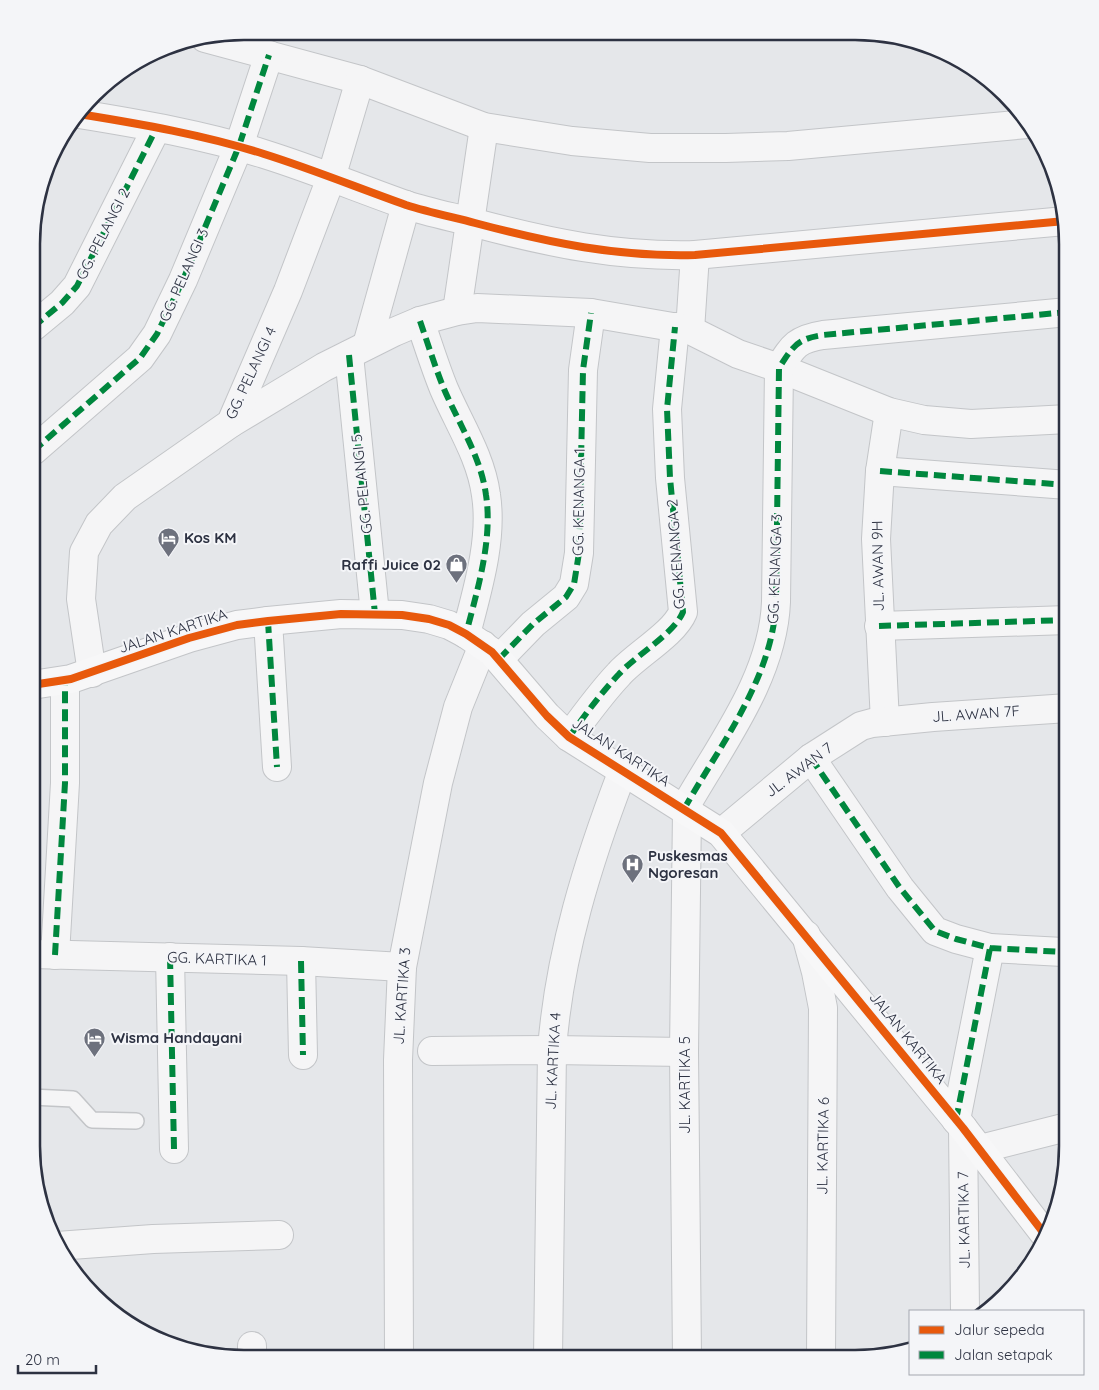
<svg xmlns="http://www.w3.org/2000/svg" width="1099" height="1390" font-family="Quicksand,sans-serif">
	<rect width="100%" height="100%" fill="#e5e7ea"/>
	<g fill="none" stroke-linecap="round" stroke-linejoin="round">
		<defs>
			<path id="lane" d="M 31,1097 L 73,1099 L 92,1120 L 136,1121"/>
			<g id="street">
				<path d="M 205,38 L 360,80 L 484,127 L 572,141 L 650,148 L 726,148 L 788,146 L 1027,124"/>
				<path d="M 79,114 C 141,124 204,135 264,154 C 312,169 358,188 406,205 C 428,212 452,217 475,223 C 550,243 617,257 695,255 L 1065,221"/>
				<path d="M 457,311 L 484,127"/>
				<path d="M 420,321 C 428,344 435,367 444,389 C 459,424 481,457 486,495 C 493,540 477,591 466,634"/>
				<path d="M 33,327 L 62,303 L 77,286 L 156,129"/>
				<path d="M 690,330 L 695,255"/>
				<path d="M 367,345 L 406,205"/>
				<path d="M 349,355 L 375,614"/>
				<path d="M 231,423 L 324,367 L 394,332 L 420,321 L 457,311 L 477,308 L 591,313 L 690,330 L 738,354 L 779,368 L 889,412 L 924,420 L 971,424 L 1068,419"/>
				<path d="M 33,451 L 140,358 L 157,334 L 183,280 L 239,146 L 269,55"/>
				<path d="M 880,471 L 1068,485"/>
				<path d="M 268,621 L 277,767"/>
				<path d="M 879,626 L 1068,620"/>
				<path d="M 499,659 L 533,624 L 566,597 L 574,584 L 579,553 L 583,370 L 591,313"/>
				<path d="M 92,673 L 81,599 L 84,552 L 99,524 L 125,497 L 231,423 L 288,291 L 331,178 L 360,80"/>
				<path d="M 885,722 L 876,539 L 880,471 L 889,412"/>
				<path d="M 569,737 C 585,715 601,693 619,674 C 636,655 674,634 683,612 L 670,478 L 667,409 L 675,327"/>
				<path d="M 811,758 L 900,888 L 935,931 L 956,939 L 990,948 L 1063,952 L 1067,950"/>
				<path d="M 684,809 C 720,745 773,678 776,602 L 779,368 C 793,346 797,339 823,335 L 1068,312"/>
				<path d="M 687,811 L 684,1052 L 687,1358"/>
				<path d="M 721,833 L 811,758 L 861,726 L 872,723 L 933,717 L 1068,708"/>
				<path d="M 806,935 L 816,972 L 823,1008 L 821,1358"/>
				<path d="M 32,954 L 301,961 L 402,967"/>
				<path d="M 55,955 L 65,783 L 65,681"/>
				<path d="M 170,957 L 174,1149"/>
				<path d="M 301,961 L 303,1055"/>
				<path d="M 432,1051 L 552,1050 L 684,1052"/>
				<path d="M 956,1120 L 990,948"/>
				<path d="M 963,1128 L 965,1311"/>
				<path d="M 980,1149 L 1067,1127"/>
				<path d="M 57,1246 L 153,1239 L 279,1235"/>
				<path d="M 252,1358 L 252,1346"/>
				<path d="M 399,1358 L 398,1060 L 402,967 L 438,783 L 458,707 L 483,645"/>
				<path d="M 548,1358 L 552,1050 C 559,954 588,862 622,773"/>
			</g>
			<path id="secondary" d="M 32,685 L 71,679 L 189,638 L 237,625 L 268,621 L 341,614 L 402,615 L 429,619 L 449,625 L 466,634 L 492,652 L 547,716 L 569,737 L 721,833 L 963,1128 L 1046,1236"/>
		</defs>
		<use href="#lane" stroke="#c3c5c8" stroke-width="18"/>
		<use href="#street" stroke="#c3c5c8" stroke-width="30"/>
		<use href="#secondary" stroke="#c3c5c8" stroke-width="30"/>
		<use href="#lane" stroke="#f5f5f6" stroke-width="15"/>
		<use href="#street" stroke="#f5f5f6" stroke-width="28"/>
		<use href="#secondary" stroke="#f7f7f8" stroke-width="28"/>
		<g stroke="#00873e" stroke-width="6" stroke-dasharray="12 6" stroke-linecap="butt">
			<path d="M 420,321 C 428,344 435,367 444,389 C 459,424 481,457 486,495 C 493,540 477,591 466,634"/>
			<path d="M 33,327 L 62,303 L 77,286 L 156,129"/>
			<path d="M 349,355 L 375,614"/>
			<path d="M 33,451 L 140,358 L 157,334 L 183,280 L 239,146 L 269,55"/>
			<path d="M 880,471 L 1068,485"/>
			<path d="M 268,621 L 277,767"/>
			<path d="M 879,626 L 1068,620"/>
			<path d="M 499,659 L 533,624 L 566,597 L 574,584 L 579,553 L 583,370 L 591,313"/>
			<path d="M 569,737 C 585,715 601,693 619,674 C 636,655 674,634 683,612 L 670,478 L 667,409 L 675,327"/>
			<path d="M 811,758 L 900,888 L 935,931 L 956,939 L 990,948 L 1063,952 L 1067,950"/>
			<path d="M 684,809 C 720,745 773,678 776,602 L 779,368 C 793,346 797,339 823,335 L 1068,312"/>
			<path d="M 55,955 L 65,783 L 65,681"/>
			<path d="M 170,957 L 174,1149"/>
			<path d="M 301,961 L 303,1055"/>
			<path d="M 956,1120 L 990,948"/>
		</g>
		<defs>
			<g id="cycleway">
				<path d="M 79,114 C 141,124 204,135 264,154 C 312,169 358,188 406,205 C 428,212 452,217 475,223 C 550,243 617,257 695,255 L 1065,221"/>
				<path d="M 32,685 L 71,679 L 189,638 L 237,625 L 268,621 L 341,614 L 402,615 L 429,619 L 449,625 L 466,634 L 492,652 L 547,716 L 569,737 L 721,833 L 963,1128 L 1046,1236"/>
			</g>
		</defs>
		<use href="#cycleway" stroke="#f4f5f8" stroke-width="11"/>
		<use href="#cycleway" stroke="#e8590c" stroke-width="8"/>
	</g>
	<defs>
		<symbol id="hotel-pin" viewBox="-11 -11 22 30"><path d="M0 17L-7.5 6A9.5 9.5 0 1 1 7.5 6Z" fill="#6d717d" stroke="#f4f5f8"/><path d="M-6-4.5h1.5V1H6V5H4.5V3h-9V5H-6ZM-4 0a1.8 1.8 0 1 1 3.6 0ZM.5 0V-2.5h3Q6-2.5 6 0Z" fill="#fff"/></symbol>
		<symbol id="shop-pin" viewBox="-11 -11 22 30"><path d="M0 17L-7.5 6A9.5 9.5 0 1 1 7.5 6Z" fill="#6d717d" stroke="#f4f5f8"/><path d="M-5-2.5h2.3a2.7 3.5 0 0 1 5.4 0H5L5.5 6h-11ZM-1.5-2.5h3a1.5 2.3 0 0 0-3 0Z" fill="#fff"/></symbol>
		<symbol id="hospital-pin" viewBox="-11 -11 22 30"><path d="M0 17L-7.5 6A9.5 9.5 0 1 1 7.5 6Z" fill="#6d717d" stroke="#f4f5f8"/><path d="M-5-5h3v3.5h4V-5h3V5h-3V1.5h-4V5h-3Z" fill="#fff"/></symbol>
	</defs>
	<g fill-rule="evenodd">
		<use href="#hotel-pin" x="156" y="526" width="25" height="34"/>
		<use href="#shop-pin" x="444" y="552" width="25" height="34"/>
		<use href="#hospital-pin" x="620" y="852" width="25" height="34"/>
		<use href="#hotel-pin" x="82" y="1026" width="25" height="34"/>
	</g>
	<g text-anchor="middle" stroke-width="4" stroke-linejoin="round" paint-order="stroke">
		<g font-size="15" fill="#2d3242" stroke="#f4f5f8">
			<text transform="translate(103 234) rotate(-63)" y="5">GG. PELANGI 2</text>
			<text transform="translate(184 275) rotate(-66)" y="5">GG. PELANGI 3</text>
			<text transform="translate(251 373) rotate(-65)" y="5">GG. PELANGI 4</text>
			<text transform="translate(362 484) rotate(-96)" y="5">GG. PELANGI 5</text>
			<text transform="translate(579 502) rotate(-89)" y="5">GG. KENANGA 1</text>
			<text transform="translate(676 554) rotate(-94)" y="5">GG. KENANGA 2</text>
			<text transform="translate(878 566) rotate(-91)" y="5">JL. AWAN 9H</text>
			<text transform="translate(775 569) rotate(-88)" y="5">GG. KENANGA 3</text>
			<text transform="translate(173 631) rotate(-18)" y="5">JALAN KARTIKA</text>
			<text transform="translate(976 714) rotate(-4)" y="5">JL. AWAN 7F</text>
			<text transform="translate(621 752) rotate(33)" y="5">JALAN KARTIKA</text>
			<text transform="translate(799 770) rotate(-37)" y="5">JL. AWAN 7</text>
			<text transform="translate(217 959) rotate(2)" y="5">GG. KARTIKA 1</text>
			<text transform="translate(402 996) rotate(-86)" y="5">JL. KARTIKA 3</text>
			<text transform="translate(908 1038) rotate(51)" y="5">JALAN KARTIKA</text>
			<text transform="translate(553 1061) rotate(-87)" y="5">JL. KARTIKA 4</text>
			<text transform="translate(685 1085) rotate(-90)" y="5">JL. KARTIKA 5</text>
			<text transform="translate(823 1146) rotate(-89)" y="5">JL. KARTIKA 6</text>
			<text transform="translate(964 1220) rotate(-91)" y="5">JL. KARTIKA 7</text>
		</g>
		<g font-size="15" font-weight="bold" fill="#2d3242" stroke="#f4f5f8" text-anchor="start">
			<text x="184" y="543">Kos KM</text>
			<text x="441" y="570" text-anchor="end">Raffi Juice 02</text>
			<text x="648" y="861">Puskesmas<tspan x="648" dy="17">Ngoresan</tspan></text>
			<text x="111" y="1043">Wisma Handayani</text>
		</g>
	</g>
	<path d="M0 0H1099V1390H0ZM244 40H855A204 204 0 0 1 1059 244V1146A204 204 0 0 1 855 1350H244A204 204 0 0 1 40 1146V244A204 204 0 0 1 244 40Z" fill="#f4f5f8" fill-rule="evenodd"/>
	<path fill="none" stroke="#2d3242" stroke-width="2.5" d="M244 40H855A204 204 0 0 1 1059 244V1146A204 204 0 0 1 855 1350H244A204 204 0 0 1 40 1146V244A204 204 0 0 1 244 40Z"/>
	<rect x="909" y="1310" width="175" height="65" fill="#f4f5f8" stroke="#a4a7af"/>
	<rect x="919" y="1326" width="25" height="8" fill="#e8590c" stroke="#a4a7af"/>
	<text x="954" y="1335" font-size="15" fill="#2d3242">Jalur sepeda</text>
	<rect x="919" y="1351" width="25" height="8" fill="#00873e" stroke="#a4a7af"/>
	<text x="954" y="1360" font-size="15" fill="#2d3242">Jalan setapak</text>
	<path d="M18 1365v8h78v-8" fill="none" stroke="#2d3242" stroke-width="2.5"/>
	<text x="25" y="1365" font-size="15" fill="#2d3242" stroke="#f4f5f8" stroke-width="4" paint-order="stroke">20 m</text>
</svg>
